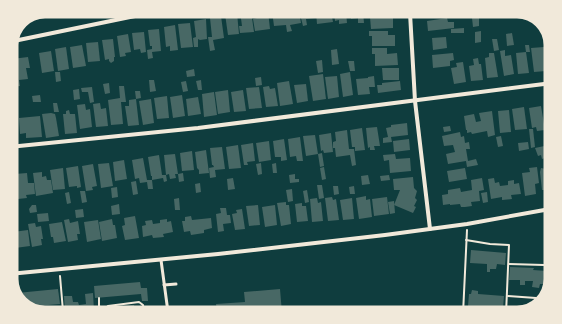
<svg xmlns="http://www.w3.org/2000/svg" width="562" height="324" font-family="Commissioner,sans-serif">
	<rect width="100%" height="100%" fill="#0f3d3e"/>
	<g fill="#486865">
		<path d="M 44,9 L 44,15 L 29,16 Z"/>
		<path d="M 51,9 L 69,9 L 69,11 L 51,12 Z"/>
		<path d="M 240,11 L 251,11 L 254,32 L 240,33 L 239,26 L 242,26 Z"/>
		<path d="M 256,11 L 268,11 L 270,29 L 255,31 L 253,19 L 257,18 Z"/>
		<path d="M 272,11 L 284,11 L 285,18 L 289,18 L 288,11 L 299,11 L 301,23 L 290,25 L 292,31 L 287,32 L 286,25 L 274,26 Z"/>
		<path d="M 304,12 L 315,12 L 315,18 L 306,19 L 307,25 L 303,26 L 301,18 L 306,17 L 306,16 L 304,16 Z"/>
		<path d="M 316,12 L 331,12 L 333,22 L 317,24 Z"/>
		<path d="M 334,12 L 346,12 L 347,23 L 339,24 L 339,20 L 335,21 Z"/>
		<path d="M 350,12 L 363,12 L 364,23 L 358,23 L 358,18 L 351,19 Z"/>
		<path d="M 237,13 L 239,34 L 228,35 L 225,14 Z"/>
		<path d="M 221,16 L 224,38 L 213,40 L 215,50 L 210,51 L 208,37 L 212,37 L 210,18 Z"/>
		<path d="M 370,17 L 393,17 L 393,28 L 371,29 Z"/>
		<path d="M 479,17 L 479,26 L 473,27 L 472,18 Z"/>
		<path d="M 447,18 L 448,22 L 454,22 L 454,28 L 428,31 L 427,21 Z"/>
		<path d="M 206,19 L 207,39 L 200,40 L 198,39 L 198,47 L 194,47 L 193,38 L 196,37 L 194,21 Z"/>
		<path d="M 190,23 L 193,47 L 181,48 L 178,24 Z"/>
		<path d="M 175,25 L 178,50 L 170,51 L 170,46 L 166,47 L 164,27 Z"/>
		<path d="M 464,28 L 464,33 L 451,33 L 451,29 Z"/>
		<path d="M 159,29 L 161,51 L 152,52 L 153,58 L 148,59 L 147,50 L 152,49 L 152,46 L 150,46 L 148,30 Z"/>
		<path d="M 369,31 L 388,31 L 388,35 L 395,35 L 395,46 L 372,46 L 372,36 L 369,36 Z"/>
		<path d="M 481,31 L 481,42 L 475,43 L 475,32 Z"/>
		<path d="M 144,32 L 146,52 L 141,53 L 140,49 L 134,50 L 132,33 Z"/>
		<path d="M 512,33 L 514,45 L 507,46 L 506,34 Z"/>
		<path d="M 128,34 L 131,52 L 125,53 L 126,56 L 120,57 L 117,36 Z"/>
		<path d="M 446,37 L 447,48 L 433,50 L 432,38 Z"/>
		<path d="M 113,39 L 115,57 L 114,57 L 114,61 L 111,63 L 109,61 L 109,59 L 105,60 L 102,40 Z"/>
		<path d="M 492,39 L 497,39 L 499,50 L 494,51 Z"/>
		<path d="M 98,42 L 100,61 L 88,62 L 86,43 Z"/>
		<path d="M 82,45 L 86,66 L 73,68 L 70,47 Z"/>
		<path d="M 525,45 L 529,45 L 530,52 L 526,52 L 529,73 L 518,74 L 516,53 L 526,52 Z"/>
		<path d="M 553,45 L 552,70 L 550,70 L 547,46 Z"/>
		<path d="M 66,47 L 69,69 L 58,71 L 55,49 Z"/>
		<path d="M 544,47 L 546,71 L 534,72 L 531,48 Z"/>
		<path d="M 372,48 L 387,48 L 387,54 L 397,53 L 398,65 L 375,66 L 375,54 L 372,54 Z"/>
		<path d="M 337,49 L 339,64 L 332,65 L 331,50 Z"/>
		<path d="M 505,50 L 505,56 L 511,55 L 514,74 L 504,76 L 500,51 Z"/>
		<path d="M 51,51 L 54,71 L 42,73 L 39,53 Z"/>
		<path d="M 453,53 L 454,60 L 450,61 L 450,66 L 433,68 L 432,55 Z"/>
		<path d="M 489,53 L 494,53 L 498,77 L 487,78 L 485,58 L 489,57 Z"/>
		<path d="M 28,57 L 30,68 L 26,68 L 28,79 L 19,80 L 20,86 L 12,87 L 10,78 L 14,78 L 12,59 Z"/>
		<path d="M 478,58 L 479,64 L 481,64 L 483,80 L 471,81 L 469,66 L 474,65 L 473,59 Z"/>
		<path d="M 322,60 L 323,72 L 318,73 L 316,61 Z"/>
		<path d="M 348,61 L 354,61 L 355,71 L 350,71 Z"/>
		<path d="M 463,62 L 466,82 L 454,84 L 451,68 L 457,67 L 456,63 Z"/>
		<path d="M 382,68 L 399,68 L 399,80 L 383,80 Z"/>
		<path d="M 194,69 L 195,76 L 187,77 L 186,71 Z"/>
		<path d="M 55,72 L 60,72 L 61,81 L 56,82 Z"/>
		<path d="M 350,72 L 353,95 L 343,97 L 340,74 Z"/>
		<path d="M 323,74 L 326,99 L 313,101 L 309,76 Z"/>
		<path d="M 337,76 L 339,97 L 328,99 L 325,77 Z"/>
		<path d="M 374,76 L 375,87 L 369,87 L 370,94 L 358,95 L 356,79 L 368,78 L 368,77 Z"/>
		<path d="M 261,77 L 262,85 L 256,86 L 255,78 Z"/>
		<path d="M 149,80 L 154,80 L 156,91 L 150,92 Z"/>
		<path d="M 201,80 L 202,90 L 198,90 L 196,81 Z"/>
		<path d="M 186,81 L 188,91 L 183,92 L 181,82 Z"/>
		<path d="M 289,81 L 293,104 L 280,106 L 277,83 Z"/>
		<path d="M 400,81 L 401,90 L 378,93 L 377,85 L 382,85 L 382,83 Z"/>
		<path d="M 109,83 L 110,93 L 105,94 L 103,84 Z"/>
		<path d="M 306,84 L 308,101 L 297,103 L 294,85 Z"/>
		<path d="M 119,86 L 124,86 L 126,102 L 121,102 L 123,124 L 111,125 L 108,100 L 120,98 Z"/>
		<path d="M 269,86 L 270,89 L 275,88 L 278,106 L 266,107 L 263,87 Z"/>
		<path d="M 92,87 L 94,102 L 90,103 L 88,92 L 82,92 L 81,88 Z"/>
		<path d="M 259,87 L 262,108 L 249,109 L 246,88 Z"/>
		<path d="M 79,89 L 80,99 L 74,100 L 73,90 Z"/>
		<path d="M 228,90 L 230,112 L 218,114 L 215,92 Z"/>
		<path d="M 243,90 L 246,111 L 234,112 L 231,92 Z"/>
		<path d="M 135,91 L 140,91 L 141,98 L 136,99 L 139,125 L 128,126 L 125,106 L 129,106 L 129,100 L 136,99 Z"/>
		<path d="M 214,92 L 217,115 L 204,117 L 202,94 Z"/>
		<path d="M 40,95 L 41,102 L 33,102 L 32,96 Z"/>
		<path d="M 182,95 L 185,116 L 173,118 L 170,97 Z"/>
		<path d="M 167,96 L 169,118 L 157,119 L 154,98 Z"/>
		<path d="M 13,97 L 15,111 L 10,111 L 9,98 Z"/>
		<path d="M 198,97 L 201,114 L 188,116 L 186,99 Z"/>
		<path d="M 151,99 L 154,123 L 143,125 L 139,101 Z"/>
		<path d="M 53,103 L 57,103 L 59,112 L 54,112 Z"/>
		<path d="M 100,103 L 101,109 L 106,108 L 108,126 L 96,127 L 93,104 Z"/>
		<path d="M 85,104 L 86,110 L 90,109 L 92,127 L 80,129 L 77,105 Z"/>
		<path d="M 552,104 L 551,127 L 550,128 L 546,105 Z"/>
		<path d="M 541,106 L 545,130 L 537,131 L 536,127 L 532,128 L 529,108 Z"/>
		<path d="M 524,107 L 527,129 L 515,130 L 512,109 Z"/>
		<path d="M 69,110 L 70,114 L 75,114 L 77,133 L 65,134 L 63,114 L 66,114 L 66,111 Z"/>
		<path d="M 509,110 L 511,132 L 500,133 L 498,111 Z"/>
		<path d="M 492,111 L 495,135 L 488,137 L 487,131 L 472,134 L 471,132 L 467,133 L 467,130 L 466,130 L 464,116 L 474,114 L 476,122 L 481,121 L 479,113 Z"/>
		<path d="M 51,113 L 55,114 L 56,118 L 59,136 L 46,138 L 42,114 Z"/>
		<path d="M 40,116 L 42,137 L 26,138 L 26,133 L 20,134 L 19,118 Z"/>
		<path d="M 13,120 L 14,141 L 9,141 L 9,121 Z"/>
		<path d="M 407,123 L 408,135 L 391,137 L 392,142 L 383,143 L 383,138 L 388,137 L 386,128 L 391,127 L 391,125 Z"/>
		<path d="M 450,126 L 451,131 L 444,132 L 443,127 Z"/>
		<path d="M 377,127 L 380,146 L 374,146 L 375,150 L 370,150 L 370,147 L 368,148 L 366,128 Z"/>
		<path d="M 362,128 L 365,150 L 355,151 L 355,147 L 352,147 L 350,130 Z"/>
		<path d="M 529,129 L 533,129 L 535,147 L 531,148 Z"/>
		<path d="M 551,129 L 551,144 L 549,145 L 546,130 Z"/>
		<path d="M 347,130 L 349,149 L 354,149 L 356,165 L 352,166 L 350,155 L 336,157 L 335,148 L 333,148 L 333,142 L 336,141 L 335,132 Z"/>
		<path d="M 460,132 L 461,137 L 464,136 L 465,143 L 469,142 L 470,149 L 466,149 L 468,161 L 476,159 L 478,165 L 467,167 L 466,161 L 448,164 L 446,154 L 455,152 L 453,145 L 444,146 L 442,136 Z"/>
		<path d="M 331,133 L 333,152 L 324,153 L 323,150 L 321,151 L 319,135 Z"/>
		<path d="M 315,135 L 318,154 L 306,156 L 303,136 Z"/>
		<path d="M 501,136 L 503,146 L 498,147 L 496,137 Z"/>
		<path d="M 300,137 L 303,161 L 297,161 L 296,156 L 290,157 L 288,139 Z"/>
		<path d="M 284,139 L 287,160 L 281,161 L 281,157 L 275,157 L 273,141 Z"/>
		<path d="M 409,139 L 410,150 L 394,152 L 393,141 Z"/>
		<path d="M 269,141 L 271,160 L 259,162 L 256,143 Z"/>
		<path d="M 528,142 L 529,149 L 519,151 L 518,143 Z"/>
		<path d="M 253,143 L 255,161 L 247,162 L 248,165 L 244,165 L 241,145 Z"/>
		<path d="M 238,145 L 241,168 L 229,169 L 226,147 Z"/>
		<path d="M 549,145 L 551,152 L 551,156 L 542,159 L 541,155 L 538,156 L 535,148 Z"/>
		<path d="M 222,147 L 225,169 L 215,170 L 216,177 L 210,178 L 209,168 L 214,167 L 213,165 L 212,165 L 210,148 Z"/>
		<path d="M 206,150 L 209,173 L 199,174 L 199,170 L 197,168 L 195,152 Z"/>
		<path d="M 192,151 L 194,170 L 182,171 L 180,153 Z"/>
		<path d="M 322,153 L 324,166 L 320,167 L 318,154 Z"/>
		<path d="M 175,154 L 178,174 L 175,174 L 176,178 L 170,179 L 169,174 L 166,175 L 164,155 Z"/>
		<path d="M 395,154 L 396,159 L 410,158 L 411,171 L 390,173 L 389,160 L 384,161 L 383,155 Z"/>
		<path d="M 159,155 L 162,175 L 166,175 L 167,181 L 164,182 L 163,178 L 152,180 L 152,176 L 151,176 L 148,157 Z"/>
		<path d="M 143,158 L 147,180 L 152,180 L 153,189 L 148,189 L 147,182 L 140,183 L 139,178 L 135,179 L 132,160 Z"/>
		<path d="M 124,160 L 127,179 L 115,181 L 113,162 Z"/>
		<path d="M 109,163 L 113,186 L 101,188 L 98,164 Z"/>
		<path d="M 261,163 L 262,174 L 258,175 L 256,164 Z"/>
		<path d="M 276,163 L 277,173 L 273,173 L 272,164 Z"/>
		<path d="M 93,164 L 97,186 L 92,187 L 93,190 L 86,191 L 82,166 Z"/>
		<path d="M 78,166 L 81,187 L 77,188 L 77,186 L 69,187 L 66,168 Z"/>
		<path d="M 324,167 L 326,179 L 322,180 L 320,168 Z"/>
		<path d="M 537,167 L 539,183 L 535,184 L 536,194 L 525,196 L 522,173 L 530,172 L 529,168 Z"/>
		<path d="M 63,168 L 65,189 L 53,190 L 50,170 Z"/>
		<path d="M 465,168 L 467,179 L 449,182 L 447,171 Z"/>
		<path d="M 541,168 L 546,169 L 547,170 L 551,170 L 550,192 L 546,193 L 545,190 L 542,190 L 540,172 Z"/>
		<path d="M 42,172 L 42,177 L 46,176 L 47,180 L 51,180 L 53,193 L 36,196 L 33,173 Z"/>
		<path d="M 27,173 L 28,183 L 34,183 L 35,194 L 26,195 L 27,198 L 18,199 L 15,174 Z"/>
		<path d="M 183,173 L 184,181 L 179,182 L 178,174 Z"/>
		<path d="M 295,174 L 295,179 L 299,179 L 299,182 L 290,183 L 289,175 Z"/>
		<path d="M 368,175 L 370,184 L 362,185 L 361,176 Z"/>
		<path d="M 389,175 L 390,180 L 381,181 L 380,176 Z"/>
		<path d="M 413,177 L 414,188 L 417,191 L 415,198 L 417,200 L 414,206 L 416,207 L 413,213 L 394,205 L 400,190 L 394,190 L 393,179 Z"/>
		<path d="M 233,178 L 235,189 L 228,190 L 227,179 Z"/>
		<path d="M 482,178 L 484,190 L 479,191 L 480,201 L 471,202 L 472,206 L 465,207 L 461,207 L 460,204 L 450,205 L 450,204 L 443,205 L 442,195 L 448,194 L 448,190 L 460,188 L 461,192 L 472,190 L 471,180 Z"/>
		<path d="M 494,178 L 495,183 L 499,182 L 500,186 L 508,185 L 508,181 L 514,180 L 514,184 L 519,183 L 521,194 L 511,195 L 512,199 L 502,200 L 502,197 L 491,199 L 488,179 Z"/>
		<path d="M 136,181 L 138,194 L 133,195 L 131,182 Z"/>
		<path d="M 200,183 L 201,192 L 196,193 L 195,184 Z"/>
		<path d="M 317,185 L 322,185 L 324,198 L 319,199 Z"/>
		<path d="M 333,186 L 338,186 L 339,194 L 334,195 Z"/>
		<path d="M 354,186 L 355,194 L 350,194 L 349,187 Z"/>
		<path d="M 117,187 L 118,197 L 112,198 L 111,188 Z"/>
		<path d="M 292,189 L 293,201 L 288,202 L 286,190 Z"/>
		<path d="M 307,190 L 309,202 L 305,203 L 303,191 Z"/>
		<path d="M 80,191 L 85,191 L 87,202 L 82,203 Z"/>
		<path d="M 69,192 L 71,203 L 67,204 L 65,193 Z"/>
		<path d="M 487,192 L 488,202 L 483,203 L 481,193 Z"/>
		<path d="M 366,196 L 366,200 L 370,199 L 372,217 L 359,219 L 356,198 Z"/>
		<path d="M 16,197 L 17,205 L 12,206 L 11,198 Z"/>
		<path d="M 332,197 L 333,200 L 336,199 L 339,220 L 328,221 L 325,198 Z"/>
		<path d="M 387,197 L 389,214 L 374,216 L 372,199 Z"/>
		<path d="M 179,198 L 180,210 L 175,210 L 174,199 Z"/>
		<path d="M 317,198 L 318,203 L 321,202 L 323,221 L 312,222 L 310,199 Z"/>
		<path d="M 352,198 L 354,219 L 343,220 L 340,200 Z"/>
		<path d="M 394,201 L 395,213 L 390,214 L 388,202 Z"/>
		<path d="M 286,202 L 286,205 L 289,205 L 291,224 L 281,226 L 277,203 Z"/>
		<path d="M 302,203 L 302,206 L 306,206 L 308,221 L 297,222 L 295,204 Z"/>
		<path d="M 119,204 L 120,214 L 112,215 L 111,206 Z"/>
		<path d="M 32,205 L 36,205 L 37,212 L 30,213 L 29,209 Z"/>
		<path d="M 258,205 L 260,225 L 249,226 L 246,206 Z"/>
		<path d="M 275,205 L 277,225 L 265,227 L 262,207 Z"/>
		<path d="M 220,208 L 226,208 L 227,215 L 230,215 L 231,223 L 223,224 L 224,231 L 218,232 L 216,214 L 221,213 Z"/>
		<path d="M 83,209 L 84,217 L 76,218 L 75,210 Z"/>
		<path d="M 242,209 L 245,229 L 235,230 L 232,214 L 237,213 L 236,210 Z"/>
		<path d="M 48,213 L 49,221 L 38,222 L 37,214 Z"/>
		<path d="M 15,215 L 16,223 L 9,224 L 9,216 Z"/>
		<path d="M 135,216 L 139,238 L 125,240 L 122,226 L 125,225 L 124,218 Z"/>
		<path d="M 191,216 L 192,220 L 211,218 L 212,228 L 204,230 L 204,233 L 191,235 L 190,231 L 184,232 L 182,221 L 185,221 L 185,217 Z"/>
		<path d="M 69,219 L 70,223 L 78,221 L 80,234 L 77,234 L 78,240 L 68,242 L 64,220 Z"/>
		<path d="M 112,219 L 113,225 L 115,225 L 117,238 L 102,241 L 99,222 Z"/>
		<path d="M 167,219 L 167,222 L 171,221 L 173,232 L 163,234 L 164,237 L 153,238 L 152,235 L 143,237 L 142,226 L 146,225 L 145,221 L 152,220 L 153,224 L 160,223 L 160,220 Z"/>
		<path d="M 98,220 L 101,239 L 87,242 L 84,222 Z"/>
		<path d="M 62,222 L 66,241 L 54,243 L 53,237 L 51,237 L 49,224 Z"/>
		<path d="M 35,223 L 36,227 L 41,226 L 43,239 L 41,239 L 42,245 L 32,247 L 28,224 Z"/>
		<path d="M 28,230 L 30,246 L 15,248 L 13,232 Z"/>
		<path d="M 471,250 L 506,253 L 505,265 L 497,264 L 496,269 L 490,269 L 490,272 L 487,272 L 487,264 L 470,263 Z"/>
		<path d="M 510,267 L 534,268 L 533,270 L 547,271 L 546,284 L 540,284 L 539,288 L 532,287 L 533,281 L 525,281 L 525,285 L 520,285 L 520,280 L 509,280 Z"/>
		<path d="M 140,282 L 141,288 L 147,288 L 148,301 L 142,301 L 141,294 L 95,298 L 94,286 Z"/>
		<path d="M 58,289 L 60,304 L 25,307 L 17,293 Z"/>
		<path d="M 280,289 L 282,313 L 217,312 L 216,304 L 245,302 L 244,292 Z"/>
		<path d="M 472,290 L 478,291 L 478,294 L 504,296 L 503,308 L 468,306 L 469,294 L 471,294 Z"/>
		<path d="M 93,293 L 94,311 L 65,311 L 64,296 L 72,296 L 73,302 L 78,302 L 79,305 L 86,304 L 85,294 Z"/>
		<path d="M 134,305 L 135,311 L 124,311 L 124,306 Z"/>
	</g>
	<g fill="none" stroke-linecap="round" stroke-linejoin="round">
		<g stroke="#f1e9da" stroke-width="2">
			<path d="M 466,240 L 490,244 L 509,245 L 506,314 L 505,315"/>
			<path d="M 509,264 L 544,265"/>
			<path d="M 60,276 L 63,311"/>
			<path d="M 508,296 L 536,298 L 535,304"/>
			<path d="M 99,298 L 99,306 L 104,310"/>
			<path d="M 103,311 L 108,306 L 139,302 L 143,305 L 144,311"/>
			<path d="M 463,314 L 467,230"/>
			<path d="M 507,314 L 511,311"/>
			<path d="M 485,315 L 486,309"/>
		</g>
		<g stroke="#f1e9da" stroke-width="3">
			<path d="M 161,260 L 168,312"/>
			<path d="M 164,285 L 176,284"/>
		</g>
		<g stroke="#f1e9da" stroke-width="4">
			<path d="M 410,13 L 415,101 L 430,229"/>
			<path d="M 9,42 L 164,10"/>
			<path d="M 9,147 L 198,128 L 552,83"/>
			<path d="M 546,210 L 546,258"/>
			<path d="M 9,274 L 218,254 L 385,235 L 467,224 L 550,209"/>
			<path d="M 524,311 L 524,307"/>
		</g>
	</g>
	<path d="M0 0H562V324H0ZM45 16H517A29 29 0 0 1 546 45V279A29 29 0 0 1 517 308H45A29 29 0 0 1 16 279V45A29 29 0 0 1 45 16Z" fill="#f1e9da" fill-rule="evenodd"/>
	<path fill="none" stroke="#f1e9da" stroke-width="5" d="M45 16H517A29 29 0 0 1 546 45V279A29 29 0 0 1 517 308H45A29 29 0 0 1 16 279V45A29 29 0 0 1 45 16Z"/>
</svg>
